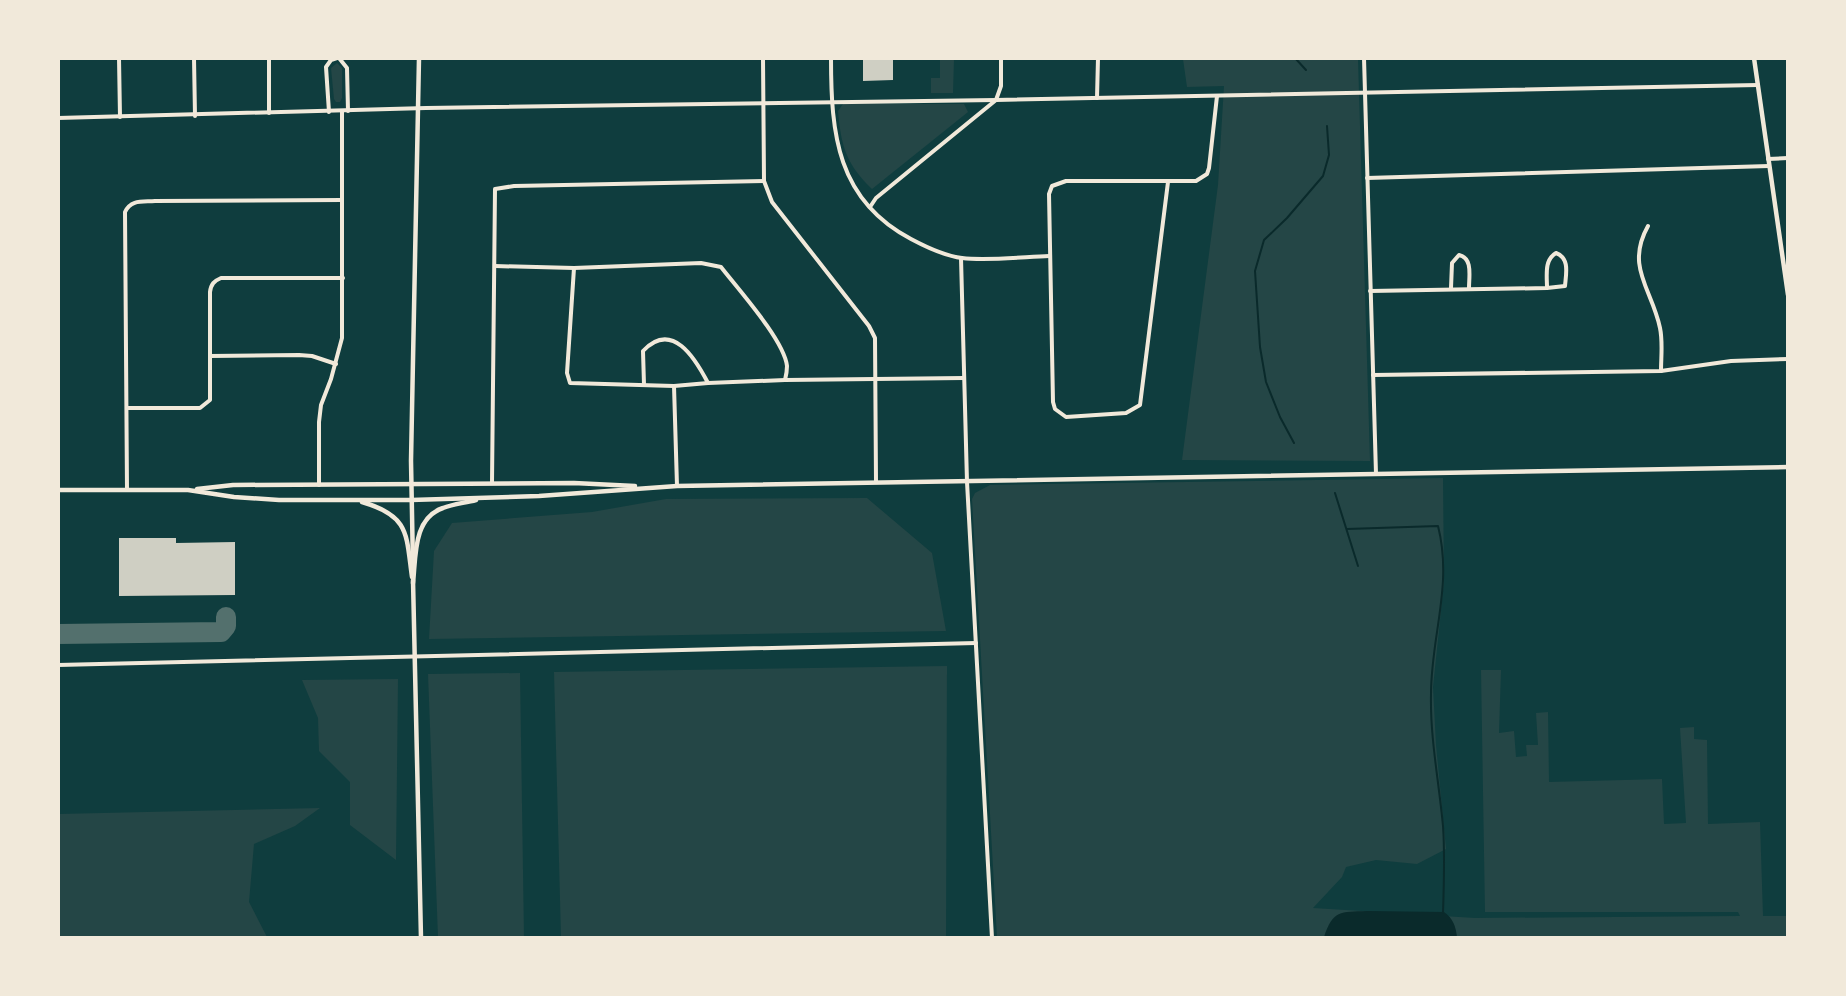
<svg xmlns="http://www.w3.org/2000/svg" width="1846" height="996" font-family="Montserrat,sans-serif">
	<rect width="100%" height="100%" fill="#0f3d3e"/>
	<g fill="#244646">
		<path d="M 940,59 L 954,59 L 953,93 L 931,93 L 931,78 L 940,78 Z"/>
		<path d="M 1183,59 L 1358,59 L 1370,461 L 1182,460 L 1218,185 L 1224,86 L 1187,87 Z"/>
		<path d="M 337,63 L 342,68 L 342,98 L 340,102 L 336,102 L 334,99 L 331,68 Z"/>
		<path d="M 843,104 L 964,104 L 968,112 L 872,189 C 846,164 841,146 838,111 Z"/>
		<path d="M 1443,478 L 1444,582 L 1433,687 L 1436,745 L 1446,849 L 1417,864 L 1376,860 L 1346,867 L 1342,877 L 1313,908 L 1475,918 L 1740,916 L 1738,912 L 1485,912 L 1481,670 L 1501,670 L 1499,733 L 1514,731 L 1516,757 L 1527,756 L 1526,745 L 1538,745 L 1536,713 L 1548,712 L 1549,782 L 1662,779 L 1664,824 L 1686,823 L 1680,728 L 1694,727 L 1694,739 L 1707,740 L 1708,824 L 1760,822 L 1763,916 L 1787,916 L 1787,937 L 997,937 L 972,499 L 975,493 L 990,485 Z"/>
		<path d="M 867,498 L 932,553 L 946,631 L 429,639 L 434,551 L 452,523 L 592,512 L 666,499 Z"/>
		<path d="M 947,666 L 946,937 L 561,937 L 554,672 Z"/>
		<path d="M 520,673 L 524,937 L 438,937 L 428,674 Z"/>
		<path d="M 398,679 L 396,860 L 350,825 L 350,782 L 319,751 L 318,718 L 302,680 Z"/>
		<path d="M 320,808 L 295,826 L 254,844 L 249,902 L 267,937 L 59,937 L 59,814 Z"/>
	</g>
	<path fill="#0a2a2b" d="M 1367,911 L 1444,912 C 1453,918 1456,927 1457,937 L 1324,937 C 1333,910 1340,912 1367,911 Z"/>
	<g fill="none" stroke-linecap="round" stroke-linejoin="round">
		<g stroke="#0a2a2b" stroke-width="2">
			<path d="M 1295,58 L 1306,70"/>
			<path d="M 1294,443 L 1280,417 L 1266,382 L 1260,347 L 1255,271 L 1264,240 L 1287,218 L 1323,176 L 1329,155 L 1327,126"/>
			<path d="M 1335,493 L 1358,566"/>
			<path d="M 1347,529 L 1438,526 C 1453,585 1431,636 1431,694 C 1430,738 1439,782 1443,826 C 1445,854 1444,884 1443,913"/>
		</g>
		<path stroke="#53706d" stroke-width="20" d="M 58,634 L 221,632 L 226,626 L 226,617"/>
	</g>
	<g fill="#cfcfc3">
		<path d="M 863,58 L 893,58 L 893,80 L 863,81 Z"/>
		<path d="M 119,538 L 176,538 L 176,543 L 235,542 L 235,595 L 119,596 Z"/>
	</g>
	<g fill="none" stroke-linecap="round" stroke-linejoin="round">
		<g stroke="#f1e9da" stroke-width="4">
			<path d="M 119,58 L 120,117"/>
			<path d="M 194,58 L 195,116"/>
			<path d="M 269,58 L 269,113"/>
			<path d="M 339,58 L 347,68 L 348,111"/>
			<path d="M 763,58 L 764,181 L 772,202 L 869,326 L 875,338 L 876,482"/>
			<path d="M 831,58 C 831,134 837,200 911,239 C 926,247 946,256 962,258 C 987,261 1023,257 1049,256"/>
			<path d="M 1364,58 L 1376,474"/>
			<path d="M 1097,98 L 1098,58"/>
			<path d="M 329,112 L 326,67 L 331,60 L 337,58"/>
			<path d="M 58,118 L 426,108 L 996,100 L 1758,85"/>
			<path d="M 1768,159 L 1788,158"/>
			<path d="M 1367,178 L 1769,166"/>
			<path d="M 1168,182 L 1140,405 L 1126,413 L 1066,417 L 1055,409 L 1053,402 L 1049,194 L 1052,186 L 1066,181 L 1196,181 L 1207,174 L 1209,168 L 1217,96"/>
			<path d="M 870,207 L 876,198 L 996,100 L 1001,86 L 1001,58"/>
			<path d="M 1648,226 C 1625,267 1652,289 1660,328 C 1663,342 1661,357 1661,371"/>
			<path d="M 961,258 L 967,482 L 992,938"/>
			<path d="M 495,266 L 574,268 L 701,263 L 721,267 C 738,289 784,340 787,366 C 787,370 786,376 785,380"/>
			<path d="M 574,268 L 567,373 L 570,383 L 674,386 L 708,383 L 785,380 L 964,378"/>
			<path d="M 1451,288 L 1452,263 L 1459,255 C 1473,258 1469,276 1469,288"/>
			<path d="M 1370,291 L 1547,288 L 1565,286 C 1566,274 1570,258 1556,253 C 1544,260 1547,275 1547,288"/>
			<path d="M 210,356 L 299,355 L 312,356 L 336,364"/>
			<path d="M 1373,375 L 1661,371 L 1731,361 L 1788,359"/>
			<path d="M 644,385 L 643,351 C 672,320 695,358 708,383"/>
			<path d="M 674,386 L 677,486"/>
			<path d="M 127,408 L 200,408 L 210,400 L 210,292 C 211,284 214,281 221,278 L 343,278"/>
			<path d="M 492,483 L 495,189 L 514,186 L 764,181"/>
			<path d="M 319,485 L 319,422 L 321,405 L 331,379 L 342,338 L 342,111"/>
			<path d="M 127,489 L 125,212 C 131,199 143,202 155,201 L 342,200"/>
			<path d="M 58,665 L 976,643"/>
		</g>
		<g stroke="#f1e9da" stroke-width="4.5">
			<path d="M 1754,58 L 1788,295"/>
			<path d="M 413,566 L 411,461 L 419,58"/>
			<path d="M 413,580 L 421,938"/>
		</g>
		<g stroke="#f1e9da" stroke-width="4.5">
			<path d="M 197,489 L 233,485 L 574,483 L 635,486"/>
			<path d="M 58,490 L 188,490 L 234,497 L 279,500 L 411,500 L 539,496 L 677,486 L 1788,467"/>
			<path d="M 362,502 C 410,516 406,534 412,577"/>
			<path d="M 413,583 C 416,556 413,518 443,508 C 453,504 465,503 476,500"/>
		</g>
	</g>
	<rect width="1846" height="996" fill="none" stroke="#f1e9da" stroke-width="120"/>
</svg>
